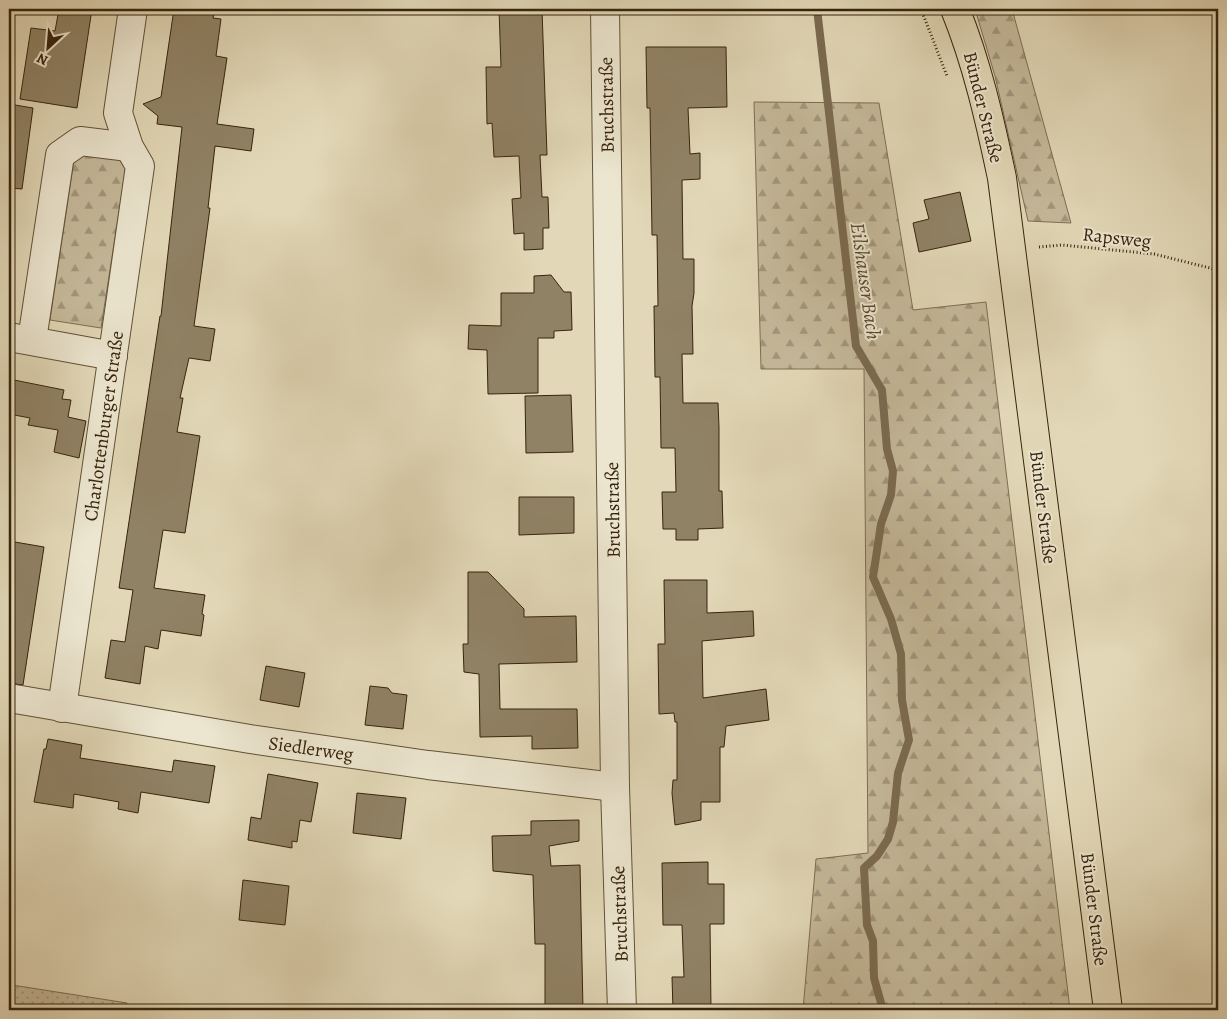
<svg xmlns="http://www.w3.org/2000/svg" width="1227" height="1019" font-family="Alegreya,serif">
	<defs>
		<pattern id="grass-dots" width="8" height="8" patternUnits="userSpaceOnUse" patternTransform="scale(1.25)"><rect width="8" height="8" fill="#c5b99a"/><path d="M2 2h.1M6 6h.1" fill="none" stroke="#a1967c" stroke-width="1.8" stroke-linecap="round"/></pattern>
		<pattern id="forest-firs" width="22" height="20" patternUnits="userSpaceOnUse" patternTransform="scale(1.25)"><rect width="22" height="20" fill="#c5b99a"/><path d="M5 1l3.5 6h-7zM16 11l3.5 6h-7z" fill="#a1967c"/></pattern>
	</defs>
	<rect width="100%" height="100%" fill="#e2d8b7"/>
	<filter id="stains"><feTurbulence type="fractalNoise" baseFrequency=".004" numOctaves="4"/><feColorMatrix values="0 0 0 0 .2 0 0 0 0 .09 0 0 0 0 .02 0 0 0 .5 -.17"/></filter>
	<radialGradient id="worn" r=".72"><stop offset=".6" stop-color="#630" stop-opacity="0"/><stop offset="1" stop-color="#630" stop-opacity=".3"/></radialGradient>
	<path fill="url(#grass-dots)" stroke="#7e6e53" d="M 9,982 L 12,985 L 127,1003 L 127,1010 L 9,1010 Z"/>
	<g fill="url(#forest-firs)" stroke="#7e6e53">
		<path d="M 975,9 L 1012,9 L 1071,223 L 1028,221 L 995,76 Z"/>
		<path d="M 754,102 L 879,103 L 913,310 L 986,302 L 1070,1010 L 803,1010 L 816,859 L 868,853 L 864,369 L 761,369 Z"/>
		<path d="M 75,153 L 127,160 L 101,328 L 50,320 Z"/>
	</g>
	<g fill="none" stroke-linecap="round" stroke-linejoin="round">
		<path stroke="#7b6b50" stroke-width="8" d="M 817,9 L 856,346 L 882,390 L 887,449 L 893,471 L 891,495 L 881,524 L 873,577 L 891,619 L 901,654 L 902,700 L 909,740 L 898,773 L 893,822 L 888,839 L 877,856 L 864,868 L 867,925 L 873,941 L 874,978 L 883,1010"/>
	</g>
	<g fill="#908265" stroke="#37240c">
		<path d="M 59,9 L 92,9 L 77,108 L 20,99 L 31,28 L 55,31 Z"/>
		<path d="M 174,9 L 215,9 L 213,18 L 221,19 L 216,56 L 227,58 L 217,124 L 254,129 L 251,151 L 215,146 L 208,208 L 210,208 L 194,326 L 215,329 L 210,361 L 189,358 L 180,398 L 183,398 L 177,432 L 200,436 L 185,533 L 163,530 L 154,588 L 205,595 L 202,614 L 204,615 L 201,636 L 161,630 L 158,649 L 145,646 L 140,684 L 105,678 L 111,640 L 125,642 L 133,590 L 119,588 L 160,316 L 161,316 L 182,127 L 157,124 L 158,116 L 143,104 L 161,97 Z"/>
		<path d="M 499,9 L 542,9 L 547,155 L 540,155 L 542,197 L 548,197 L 549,228 L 543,228 L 543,249 L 524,250 L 524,233 L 514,234 L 512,199 L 521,198 L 519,156 L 494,157 L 492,123 L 487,124 L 486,67 L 501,67 Z"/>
		<path d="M 646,47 L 726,47 L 727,107 L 688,108 L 690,154 L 700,153 L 700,179 L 682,180 L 683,259 L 694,259 L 694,293 L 692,306 L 693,354 L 682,354 L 683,403 L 718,403 L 719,427 L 719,491 L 722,491 L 723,528 L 698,529 L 698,540 L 676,540 L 676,529 L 663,529 L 662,492 L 676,492 L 675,448 L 661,448 L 660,377 L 655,377 L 654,306 L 658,306 L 657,235 L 652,235 L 650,108 L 647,108 Z"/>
		<path d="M 9,104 L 33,108 L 22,189 L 9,188 Z"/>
		<path d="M 960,192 L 971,241 L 919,252 L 913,223 L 929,219 L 924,200 Z"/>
		<path d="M 551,275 L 564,292 L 571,292 L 572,330 L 554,331 L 554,338 L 538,338 L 538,393 L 488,394 L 487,350 L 468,349 L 469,325 L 501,326 L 501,293 L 534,293 L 534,276 Z"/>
		<path d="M 9,379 L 64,390 L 62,399 L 71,400 L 68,417 L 86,421 L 79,458 L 54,452 L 58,430 L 28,425 L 30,418 L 9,414 Z"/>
		<path d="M 571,395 L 573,452 L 526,453 L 525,396 Z"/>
		<path d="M 519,497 L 574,497 L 574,533 L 519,535 Z"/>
		<path d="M 9,541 L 44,547 L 23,685 L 9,683 Z"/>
		<path d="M 468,572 L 488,572 L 524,609 L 524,617 L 576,616 L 577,662 L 499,664 L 500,709 L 577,709 L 578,748 L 532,749 L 532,736 L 480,737 L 479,674 L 464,672 L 463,644 L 468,644 Z"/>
		<path d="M 664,580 L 707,580 L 707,613 L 753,611 L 754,636 L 702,641 L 703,698 L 766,689 L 769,720 L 726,726 L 724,747 L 720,747 L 720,802 L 701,802 L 701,820 L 675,825 L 672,793 L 673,780 L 677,780 L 677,722 L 675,722 L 674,713 L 659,714 L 658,644 L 665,644 Z"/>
		<path d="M 266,666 L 305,673 L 299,707 L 260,700 Z"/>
		<path d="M 370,686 L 388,688 L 392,693 L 407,695 L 403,729 L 365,725 Z"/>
		<path d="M 48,739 L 82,745 L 80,758 L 146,768 L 172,772 L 174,760 L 215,766 L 209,803 L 141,792 L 138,813 L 118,809 L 119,802 L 74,794 L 73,808 L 34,802 L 44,749 L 46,749 Z"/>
		<path d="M 268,774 L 318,783 L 311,822 L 300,820 L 297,842 L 292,841 L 292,848 L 248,840 L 251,817 L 261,819 Z"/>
		<path d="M 357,793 L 406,798 L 401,839 L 353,833 Z"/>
		<path d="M 579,820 L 579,841 L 549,846 L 551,866 L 580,865 L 583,1010 L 545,1010 L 545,944 L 535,944 L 533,875 L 493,871 L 492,836 L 531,835 L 531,821 Z"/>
		<path d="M 708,862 L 708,884 L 724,884 L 724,924 L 710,924 L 711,1010 L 673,1010 L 672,977 L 684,977 L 682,925 L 663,925 L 662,863 Z"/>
		<path d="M 243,880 L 289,886 L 285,925 L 239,920 Z"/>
	</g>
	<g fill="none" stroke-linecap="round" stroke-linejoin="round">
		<defs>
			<g id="minor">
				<path d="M 605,9 L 615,787 L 622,1010"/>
				<path d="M 9,337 L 113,356"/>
				<path d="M 32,340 L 60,155 L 80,141 L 129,147"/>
				<path d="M 9,698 L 250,739 L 428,765 L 615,787"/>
				<path d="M 62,708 L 140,166 L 129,147 L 118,113 L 133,9"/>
			</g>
			<path id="major" d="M 955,9 C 977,63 990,121 1002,178 L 1108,1010"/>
		</defs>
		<use href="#minor" stroke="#625137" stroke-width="30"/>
		<use href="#major" stroke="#37240c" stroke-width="30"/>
		<g stroke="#37240c" stroke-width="3" stroke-dasharray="1 2.5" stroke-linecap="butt">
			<path d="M 921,9 L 947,76"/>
			<path d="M 1039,247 L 1062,245 L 1154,254 L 1218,270"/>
		</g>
		<use href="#minor" stroke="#ece6d0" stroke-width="28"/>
		<use href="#major" stroke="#e2d8b7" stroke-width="28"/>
	</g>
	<g text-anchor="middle" stroke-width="4" stroke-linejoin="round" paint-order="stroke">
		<g font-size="19" fill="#37240c" stroke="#ece6d0">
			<text transform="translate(606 105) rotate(-91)" y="7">Bruchstraße</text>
			<text transform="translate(984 107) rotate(76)" y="7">Bünder Straße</text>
			<text transform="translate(1117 237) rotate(6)" y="7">Rapsweg</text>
			<text transform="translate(103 426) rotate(-82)" y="7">Charlottenburger Straße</text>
			<text transform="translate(1044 507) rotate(83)" y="7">Bünder Straße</text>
			<text transform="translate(612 510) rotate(-91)" y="7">Bruchstraße</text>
			<text transform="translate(311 748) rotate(8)" y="7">Siedlerweg</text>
			<text transform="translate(1095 909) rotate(83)" y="7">Bünder Straße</text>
			<text transform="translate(619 914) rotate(-92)" y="7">Bruchstraße</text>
		</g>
		<g font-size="20" font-style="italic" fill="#59482e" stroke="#ece6d0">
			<text transform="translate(866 281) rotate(82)" y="7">Eilshauser Bach</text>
		</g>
	</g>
	<rect width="1227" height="1019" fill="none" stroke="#e2d8b7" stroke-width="30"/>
	<rect x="10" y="10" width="1207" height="999" fill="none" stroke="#37240c" stroke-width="2.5"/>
	<rect x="15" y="15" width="1197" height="989" fill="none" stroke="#37240c"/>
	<g transform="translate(48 48) rotate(206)" stroke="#ece6d0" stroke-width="4" paint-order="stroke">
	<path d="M0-4L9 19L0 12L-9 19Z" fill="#37240c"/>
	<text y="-8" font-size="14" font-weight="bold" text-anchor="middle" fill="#37240c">N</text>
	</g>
	<rect width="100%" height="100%" filter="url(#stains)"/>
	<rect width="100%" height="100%" fill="url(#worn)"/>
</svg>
